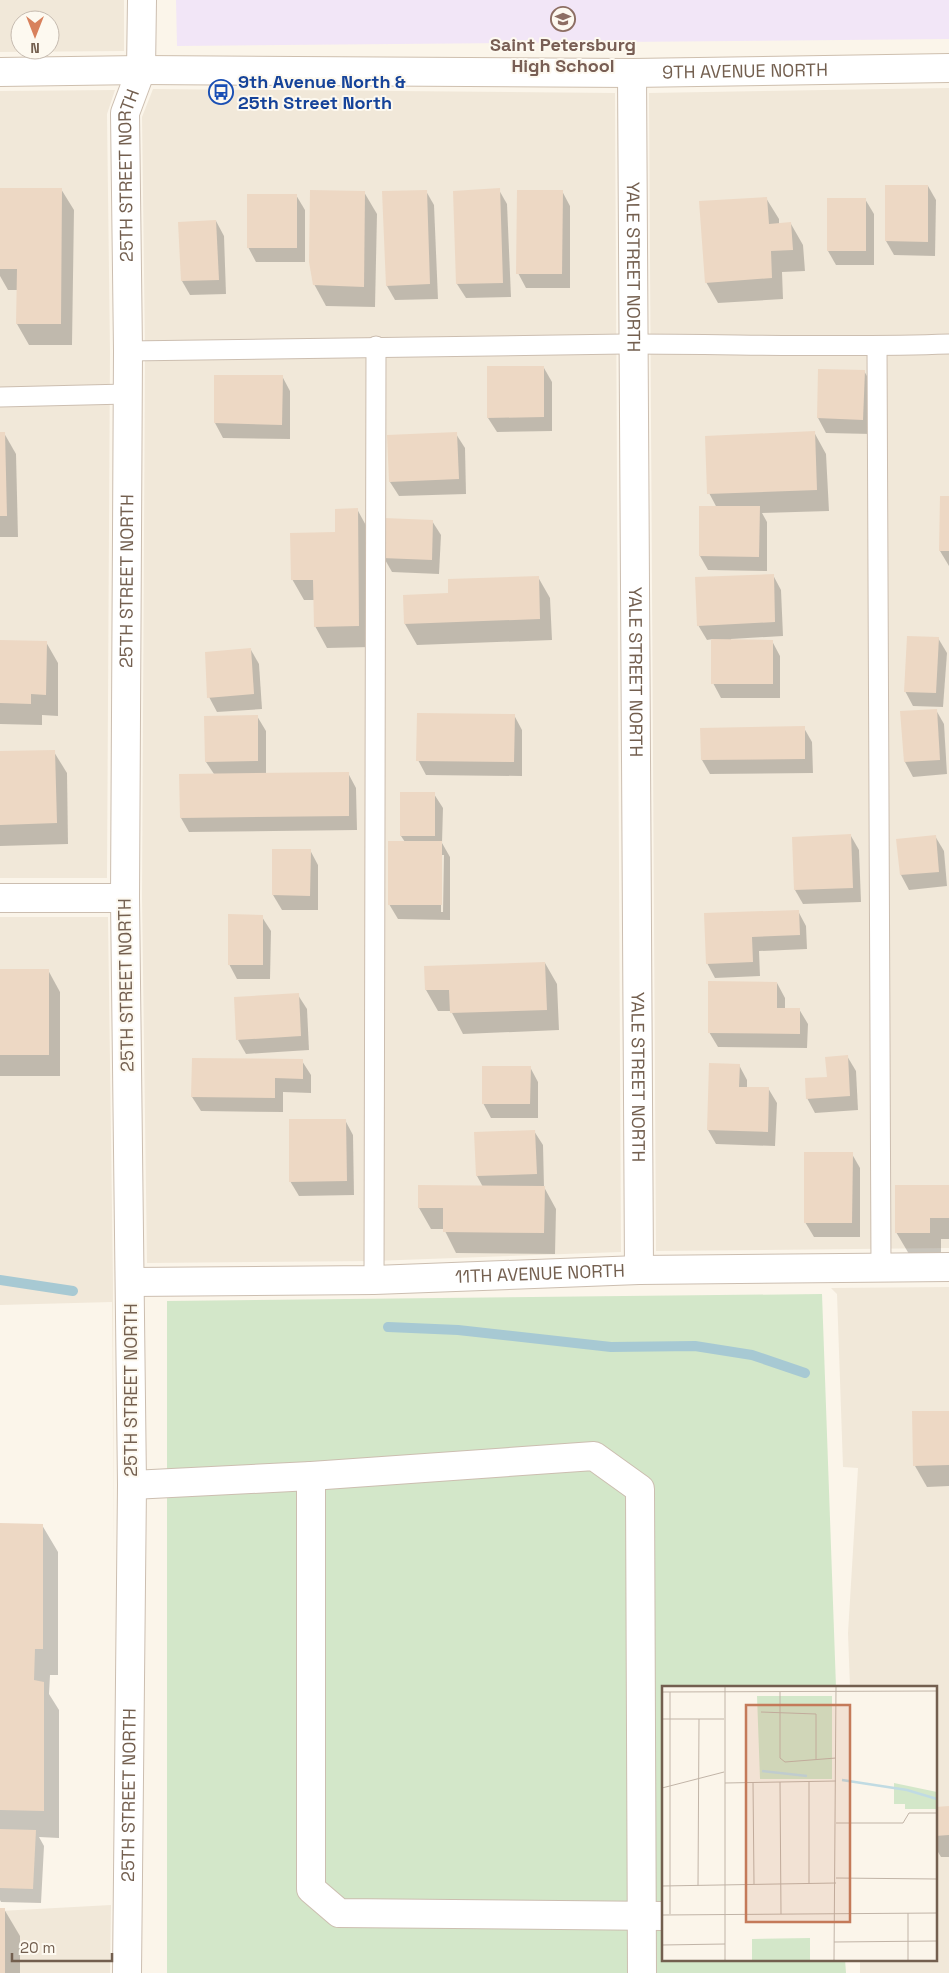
<svg xmlns="http://www.w3.org/2000/svg" width="949" height="1973" font-family="'Space Grotesk',sans-serif">
	<rect width="100%" height="100%" fill="#fbf5ea"/>
	<g fill="#f1e8d9" fill-rule="evenodd">
		<path d="M 0,0 L 124,0 L 124,51 L 0,52 ZM 20,20 L 50,20 L 50,50 L 20,50 Z"/>
		<path d="M 949,88 L 949,1248 L 656,1251 L 649,93 Z"/>
		<path d="M 153,89 L 615,93 L 621,1252 L 373,1261 L 147,1263 L 142,898 L 145,352 L 142,117 Z"/>
		<path d="M 115,90 L 107,114 L 110,351 L 107,878 L 0,878 L 0,91 Z"/>
		<path d="M 0,917 L 108,917 L 113,1282 L 114,1570 L 112,1302 L 0,1305 Z"/>
		<path d="M 949,1287 L 949,1973 L 860,1973 L 860,1959 L 935,1959 L 935,1687 L 850,1687 L 848,1633 L 858,1468 L 843,1467 L 837,1294 L 831,1288 Z"/>
		<path d="M 111,1905 L 110,1973 L 0,1973 L 0,1911 Z"/>
	</g>
	<path fill="#f2e6f7" d="M 176,0 L 949,0 L 949,39 L 177,46 Z"/>
	<path fill="#d3e7c9" d="M 822,1294 L 836,1687 L 663,1687 L 663,1959 L 845,1959 L 846,1973 L 167,1973 L 167,1301 Z"/>
	<g fill="#0003" fill-rule="evenodd">
		<path d="M 928,186 L 936,200 L 935,256 L 894,255 L 886,241 Z"/>
		<path d="M 0,189 L 61,189 L 74,210 L 72,345 L 29,345 L 17,324 L 18,290 L 8,290 L 0,276 Z"/>
		<path d="M 499,190 L 507,204 L 511,297 L 466,298 L 457,284 L 454,192 Z"/>
		<path d="M 426,191 L 434,205 L 438,299 L 395,300 L 387,286 Z"/>
		<path d="M 562,191 L 570,206 L 570,288 L 526,288 L 518,273 Z"/>
		<path d="M 364,192 L 377,214 L 375,307 L 326,306 L 314,284 Z"/>
		<path d="M 296,195 L 305,210 L 305,262 L 256,262 L 248,247 Z"/>
		<path d="M 766,198 L 779,219 L 779,224 L 791,224 L 803,245 L 805,271 L 782,272 L 783,299 L 718,303 L 706,282 Z"/>
		<path d="M 865,199 L 874,214 L 874,265 L 836,265 L 828,251 Z"/>
		<path d="M 216,221 L 224,236 L 226,294 L 190,295 L 182,281 Z"/>
		<path d="M 544,368 L 552,382 L 552,431 L 497,432 L 488,418 Z"/>
		<path d="M 820,370 L 864,371 L 873,386 L 871,434 L 826,433 L 818,418 Z"/>
		<path d="M 215,376 L 282,376 L 290,391 L 290,439 L 223,438 L 215,423 Z"/>
		<path d="M 814,432 L 826,454 L 829,511 L 762,513 L 767,522 L 767,571 L 708,570 L 700,556 L 717,508 L 709,493 Z"/>
		<path d="M 0,433 L 4,433 L 16,454 L 18,537 L 0,537 Z"/>
		<path d="M 456,434 L 465,448 L 466,494 L 399,496 L 390,482 Z"/>
		<path d="M 941,497 L 949,497 L 949,566 L 940,551 Z"/>
		<path d="M 357,509 L 369,531 L 371,647 L 327,648 L 315,626 L 315,600 L 304,600 L 292,579 Z"/>
		<path d="M 432,521 L 441,535 L 439,574 L 392,572 L 384,558 Z"/>
		<path d="M 773,575 L 781,590 L 783,636 L 731,639 L 731,641 L 772,641 L 780,656 L 780,698 L 721,698 L 713,683 L 713,639 L 707,640 L 698,625 Z"/>
		<path d="M 538,577 L 550,598 L 552,640 L 417,645 L 405,624 L 405,596 L 450,595 Z"/>
		<path d="M 938,638 L 947,653 L 943,707 L 913,706 L 905,691 Z"/>
		<path d="M 0,641 L 46,642 L 58,663 L 58,716 L 42,715 L 42,725 L 0,724 Z"/>
		<path d="M 251,650 L 259,664 L 262,709 L 217,712 L 209,697 Z"/>
		<path d="M 936,710 L 944,724 L 947,774 L 913,777 L 905,762 L 901,712 Z"/>
		<path d="M 514,715 L 522,730 L 522,776 L 426,775 L 418,760 Z"/>
		<path d="M 257,716 L 266,731 L 266,774 L 348,773 L 356,788 L 357,830 L 189,832 L 181,818 L 214,774 L 206,762 Z"/>
		<path d="M 804,728 L 812,742 L 813,773 L 710,774 L 702,760 Z"/>
		<path d="M 54,752 L 67,773 L 68,844 L 0,846 L 0,753 Z"/>
		<path d="M 434,794 L 443,808 L 442,843 L 450,857 L 450,920 L 398,919 L 389,904 L 405,842 L 401,836 ZM 441,855 L 444,855 L 443,912 L 441,912 Z"/>
		<path d="M 851,836 L 859,850 L 861,902 L 803,904 L 795,890 Z"/>
		<path d="M 935,836 L 944,851 L 947,886 L 909,890 L 901,875 L 898,840 Z"/>
		<path d="M 273,850 L 310,850 L 318,865 L 318,910 L 282,910 L 273,895 Z"/>
		<path d="M 798,911 L 806,926 L 807,949 L 759,951 L 760,976 L 715,978 L 707,963 L 705,914 Z"/>
		<path d="M 262,917 L 271,931 L 270,979 L 237,979 L 229,964 Z"/>
		<path d="M 545,963 L 557,984 L 559,1030 L 463,1034 L 451,1011 L 438,1011 L 426,990 Z"/>
		<path d="M 0,970 L 48,970 L 60,992 L 60,1076 L 0,1076 Z"/>
		<path d="M 777,983 L 785,998 L 785,1009 L 799,1009 L 808,1024 L 807,1048 L 718,1047 L 709,1032 Z"/>
		<path d="M 298,995 L 307,1009 L 309,1050 L 246,1054 L 238,1040 Z"/>
		<path d="M 847,1056 L 856,1071 L 858,1110 L 815,1113 L 807,1098 Z"/>
		<path d="M 302,1061 L 311,1075 L 311,1093 L 283,1092 L 283,1112 L 201,1111 L 192,1097 Z"/>
		<path d="M 739,1065 L 747,1080 L 747,1088 L 768,1088 L 777,1103 L 775,1146 L 716,1144 L 708,1130 Z"/>
		<path d="M 530,1067 L 538,1082 L 538,1118 L 491,1118 L 483,1103 Z"/>
		<path d="M 345,1120 L 353,1135 L 354,1195 L 299,1196 L 290,1181 Z"/>
		<path d="M 534,1131 L 543,1145 L 544,1187 L 556,1209 L 555,1254 L 456,1253 L 444,1229 L 431,1229 L 419,1208 L 419,1186 L 483,1187 L 477,1176 Z"/>
		<path d="M 852,1154 L 860,1168 L 860,1237 L 814,1237 L 805,1222 Z"/>
		<path d="M 949,1186 L 949,1239 L 941,1239 L 941,1254 L 909,1254 L 896,1232 Z"/>
		<path d="M 949,1412 L 949,1486 L 927,1487 L 915,1466 Z"/>
		<path d="M 0,1524 L 42,1525 L 58,1552 L 58,1675 L 50,1675 L 49,1694 L 59,1710 L 59,1838 L 39,1837 L 44,1846 L 41,1903 L 1,1902 L 0,1900 Z"/>
		<path d="M 935,1808 L 949,1808 L 949,1857 L 941,1857 L 935,1847 Z"/>
		<path d="M 0,1909 L 4,1909 L 20,1936 L 20,1973 L 0,1973 Z"/>
	</g>
	<g fill="none" stroke-linecap="round" stroke-linejoin="round">
		<g stroke="#a7c9d3" stroke-width="10">
			<path d="M 0,1280 L 73,1291"/>
			<path d="M 388,1327 L 458,1330 L 611,1347 L 695,1346 L 752,1355 L 805,1373"/>
		</g>
	</g>
	<g fill="#edd8c4">
		<path d="M 885,185 L 928,185 L 928,242 L 885,241 Z"/>
		<path d="M 0,188 L 62,188 L 61,324 L 16,324 L 17,269 L 0,269 Z"/>
		<path d="M 500,188 L 503,283 L 456,284 L 453,191 Z"/>
		<path d="M 310,190 L 365,191 L 364,287 L 313,285 L 309,262 Z"/>
		<path d="M 427,190 L 430,284 L 386,286 L 382,191 Z"/>
		<path d="M 517,190 L 563,190 L 562,274 L 516,274 Z"/>
		<rect x="247" y="194" width="50" height="54"/>
		<path d="M 767,197 L 769,224 L 791,222 L 793,250 L 771,251 L 772,278 L 705,283 L 699,201 Z"/>
		<rect x="827" y="198" width="39" height="53"/>
		<path d="M 216,220 L 219,280 L 181,281 L 178,222 Z"/>
		<path d="M 487,366 L 544,366 L 544,417 L 487,418 Z"/>
		<path d="M 818,369 L 865,370 L 863,420 L 817,418 Z"/>
		<path d="M 214,375 L 283,375 L 282,425 L 214,423 Z"/>
		<path d="M 815,431 L 817,490 L 707,494 L 705,436 Z"/>
		<path d="M 0,432 L 5,432 L 7,516 L 0,516 Z"/>
		<path d="M 457,432 L 459,479 L 389,482 L 387,435 Z"/>
		<path d="M 940,496 L 949,496 L 949,551 L 939,551 Z"/>
		<path d="M 699,506 L 760,506 L 759,557 L 699,556 Z"/>
		<path d="M 358,508 L 359,626 L 314,627 L 313,580 L 291,580 L 290,533 L 335,532 L 335,509 Z"/>
		<path d="M 384,518 L 433,520 L 432,560 L 382,558 Z"/>
		<path d="M 774,574 L 775,622 L 697,626 L 695,577 Z"/>
		<path d="M 539,576 L 540,619 L 404,624 L 403,595 L 448,593 L 448,579 Z"/>
		<path d="M 907,636 L 939,637 L 936,693 L 904,692 Z"/>
		<path d="M 711,639 L 773,640 L 773,684 L 711,684 Z"/>
		<path d="M 0,640 L 47,641 L 46,695 L 31,694 L 31,704 L 0,703 Z"/>
		<path d="M 251,648 L 254,694 L 207,698 L 205,652 Z"/>
		<path d="M 937,709 L 940,760 L 904,762 L 900,711 Z"/>
		<path d="M 417,713 L 515,714 L 514,762 L 416,761 Z"/>
		<path d="M 258,715 L 258,761 L 205,762 L 204,716 Z"/>
		<path d="M 805,726 L 805,759 L 701,760 L 700,728 Z"/>
		<path d="M 55,750 L 57,823 L 0,825 L 0,751 Z"/>
		<path d="M 349,772 L 349,816 L 180,818 L 179,774 Z"/>
		<rect x="400" y="792" width="35" height="44"/>
		<path d="M 851,834 L 853,888 L 794,890 L 792,837 Z"/>
		<path d="M 936,835 L 939,872 L 900,875 L 896,839 Z"/>
		<rect x="388" y="841" width="54" height="64"/>
		<path d="M 272,849 L 311,849 L 310,896 L 272,895 Z"/>
		<path d="M 799,910 L 800,935 L 752,937 L 753,962 L 706,964 L 704,913 Z"/>
		<path d="M 228,914 L 263,915 L 263,965 L 228,965 Z"/>
		<path d="M 545,962 L 547,1010 L 450,1013 L 449,990 L 425,990 L 424,966 Z"/>
		<rect x="0" y="969" width="49" height="86"/>
		<path d="M 708,981 L 777,982 L 777,1008 L 800,1008 L 800,1034 L 708,1033 Z"/>
		<path d="M 299,993 L 301,1036 L 236,1040 L 234,997 Z"/>
		<path d="M 848,1055 L 850,1096 L 806,1099 L 805,1078 L 827,1077 L 825,1057 Z"/>
		<path d="M 192,1058 L 303,1059 L 303,1079 L 275,1078 L 275,1098 L 191,1097 Z"/>
		<path d="M 709,1063 L 740,1064 L 739,1087 L 769,1087 L 768,1132 L 707,1130 Z"/>
		<path d="M 482,1066 L 531,1066 L 530,1104 L 482,1104 Z"/>
		<path d="M 289,1119 L 346,1119 L 347,1181 L 289,1182 Z"/>
		<path d="M 535,1130 L 537,1174 L 476,1176 L 474,1132 Z"/>
		<path d="M 804,1152 L 853,1152 L 852,1223 L 804,1223 Z"/>
		<path d="M 418,1185 L 545,1186 L 544,1233 L 443,1232 L 443,1208 L 418,1208 Z"/>
		<path d="M 895,1185 L 949,1185 L 949,1218 L 930,1218 L 930,1233 L 895,1233 Z"/>
		<path d="M 912,1411 L 949,1411 L 949,1465 L 913,1466 Z"/>
		<path d="M 0,1523 L 43,1524 L 43,1649 L 35,1649 L 34,1680 L 44,1682 L 44,1811 L 0,1810 Z"/>
		<path d="M 949,1806 L 949,1835 L 935,1836 L 935,1807 Z"/>
		<path d="M 0,1829 L 36,1830 L 33,1889 L 0,1888 Z"/>
		<rect x="0" y="1908" width="5" height="65"/>
	</g>
	<g fill="none" stroke-linecap="round" stroke-linejoin="round">
		<defs>
			<g id="lane">
				<path d="M 877,346 L 881,1268"/>
				<path d="M 128,351 C 295,348 463,345 631,344 C 737,344 843,348 949,344"/>
				<path d="M 0,397 L 127,394"/>
				<path d="M 374,1280 L 376,346"/>
			</g>
			<g id="street">
				<path id="s1" d="M 632,73 L 639,1270"/>
				<path d="M 0,898 L 125,898"/>
				<path id="s2" d="M 131,1282 L 374,1280 L 639,1270 L 949,1267"/>
				<path d="M 311,1476 L 311,1889 L 339,1913 L 663,1916"/>
				<path d="M 132,1485 L 311,1476 L 594,1456 L 640,1489 L 642,1973"/>
				<path id="s3" d="M 127,1973 L 132,1485 L 125,898 L 128,351 L 125,113 L 141,70 L 142,0"/>
			</g>
			<g id="secondary">
				<path id="s4" d="M 0,72 L 141,70 L 632,73 L 949,68"/>
			</g>
		</defs>
		<use href="#lane" stroke="#ccbeb0" stroke-width="21"/>
		<use href="#street" stroke="#ccbeb0" stroke-width="30"/>
		<use href="#secondary" stroke="#cebfae" stroke-width="30"/>
		<use href="#lane" stroke="#fff" stroke-width="19"/>
		<use href="#street" stroke="#fff" stroke-width="28"/>
		<use href="#secondary" stroke="#fff" stroke-width="28"/>
	</g>
	<defs>
		<symbol id="school-ring" viewBox="-11 -11 22 22"><circle r="9.5" fill="#fdf9f0" stroke="#8d6e63" stroke-width="1.5"/><path d="M0-5L7-2L0 1L-7-2ZM-4 1L0 2.5L4 1V4Q0 6-4 4Z" fill="#8d6e63"/></symbol>
		<symbol id="bus-ring" viewBox="-11 -11 22 22"><circle r="9.5" fill="#fdf9f0" stroke="#1a4fb4" stroke-width="1.5"/><path d="M-5-6H5V4H4V6H2V4H-2V6H-4V4H-5ZM-3.5-4V0h7V-4ZM-3.5 1.2v1.5H-2V1.2ZM2 1.2v1.5H3.5V1.2Z" fill="#1a4fb4"/></symbol>
	</defs>
	<g fill-rule="evenodd">
		<use href="#school-ring" x="549" y="5" width="28" height="28"/>
		<use href="#bus-ring" x="207" y="78" width="28" height="28"/>
	</g>
	<g text-anchor="middle" stroke-width="4" stroke-linejoin="round" paint-order="stroke">
		<g font-size="18" font-weight="bold" fill="#785e54" stroke="#fdf9f0">
			<text x="563" y="51">Saint Petersburg<tspan x="563" dy="21">High School</tspan></text>
		</g>
		<g font-size="18" fill="#735f4f" stroke="#fdf9f0">
			<text dy="6" stroke="none"><textPath href="#s4" startOffset="745">9TH AVENUE NORTH</textPath></text>
			<text dy="6" stroke="none"><textPath href="#s3" startOffset="1798">25TH STREET NORTH</textPath></text>
			<text dy="6" stroke="none"><textPath href="#s1" startOffset="194">YALE STREET NORTH</textPath></text>
			<text dy="6" stroke="none"><textPath href="#s3" startOffset="1392">25TH STREET NORTH</textPath></text>
			<text dy="6" stroke="none"><textPath href="#s1" startOffset="599">YALE STREET NORTH</textPath></text>
			<text transform="translate(126 985) rotate(-91)" y="6">25TH STREET NORTH</text>
			<text dy="6" stroke="none"><textPath href="#s1" startOffset="1004">YALE STREET NORTH</textPath></text>
			<text dy="6" stroke="none"><textPath href="#s2" startOffset="409">11TH AVENUE NORTH</textPath></text>
			<text transform="translate(131 1390) rotate(-90)" y="6">25TH STREET NORTH</text>
			<text dy="6" stroke="none"><textPath href="#s3" startOffset="178">25TH STREET NORTH</textPath></text>
		</g>
		<g font-size="18" font-weight="bold" fill="#164399" stroke="#fdf9f0" text-anchor="start">
			<text x="238" y="88">9th Avenue North &amp;<tspan x="238" dy="21">25th Street North</tspan></text>
		</g>
	</g>
	<g transform="translate(662 1686)">
		<rect width="275" height="275" fill="#fbf5ea"/>
		<path d="M 95,10 L 170,10 L 170,93 L 98,93 ZM 232,97 L 275,106 L 275,123 L 243,123 L 243,118 L 232,118 ZM 148,252 L 148,274 L 90,274 L 90,253 Z" fill="#d3e7c9"/>
		<path fill="none" stroke="#c0dbe3" stroke-width="2.5" d="M 100,85 L 145,90M 180,94 L 245,104 L 275,113"/>
		<path fill="none" stroke="#c1b4a7" stroke-width="1" d="M 63,1 L 63,274M 0,6 L 275,5M 8,6 L 8,228M 118,6 L 118,72 L 123,76 L 174,72M 99,26 L 154,28 L 154,73M 0,33 L 62,33M 91,96 L 92,198M 118,96 L 119,228M 63,97 L 174,95M 0,102 L 62,86M 174,137 L 241,137 L 247,127 L 275,127M 174,192 L 275,193M 147,198 L 147,95M 0,200 L 174,197M 36,200 L 37,33M 246,227 L 246,274M 0,229 L 275,227M 172,256 L 275,255M 0,259 L 63,258M 172,274 L 174,1"/>
		<path fill="#c47a59" fill-opacity="0.15" stroke="#c47a59" stroke-width="2.5" d="M 84,19 L 188,19 L 188,236 L 84,236 Z"/>
		<rect width="275" height="275" fill="none" stroke="#735f4f" stroke-width="2.5"/>
	</g>
	<g transform="translate(35 35) rotate(180)"><circle r="24" fill="#fdf9f0" stroke="#c6bbb0"/>
	<path d="M0-4L9 19L0 12L-9 19Z" fill="#d8815c"/>
	<text y="-8" font-size="14" font-weight="bold" text-anchor="middle" fill="#735f4f">N</text>
	</g>
	<path d="M12 1953v8h100v-8" fill="none" stroke="#735f4f" stroke-width="2.5"/>
	<text x="20" y="1953" font-size="15" fill="#735f4f" stroke="#fdf9f0" stroke-width="4" paint-order="stroke">20 m</text>
</svg>
